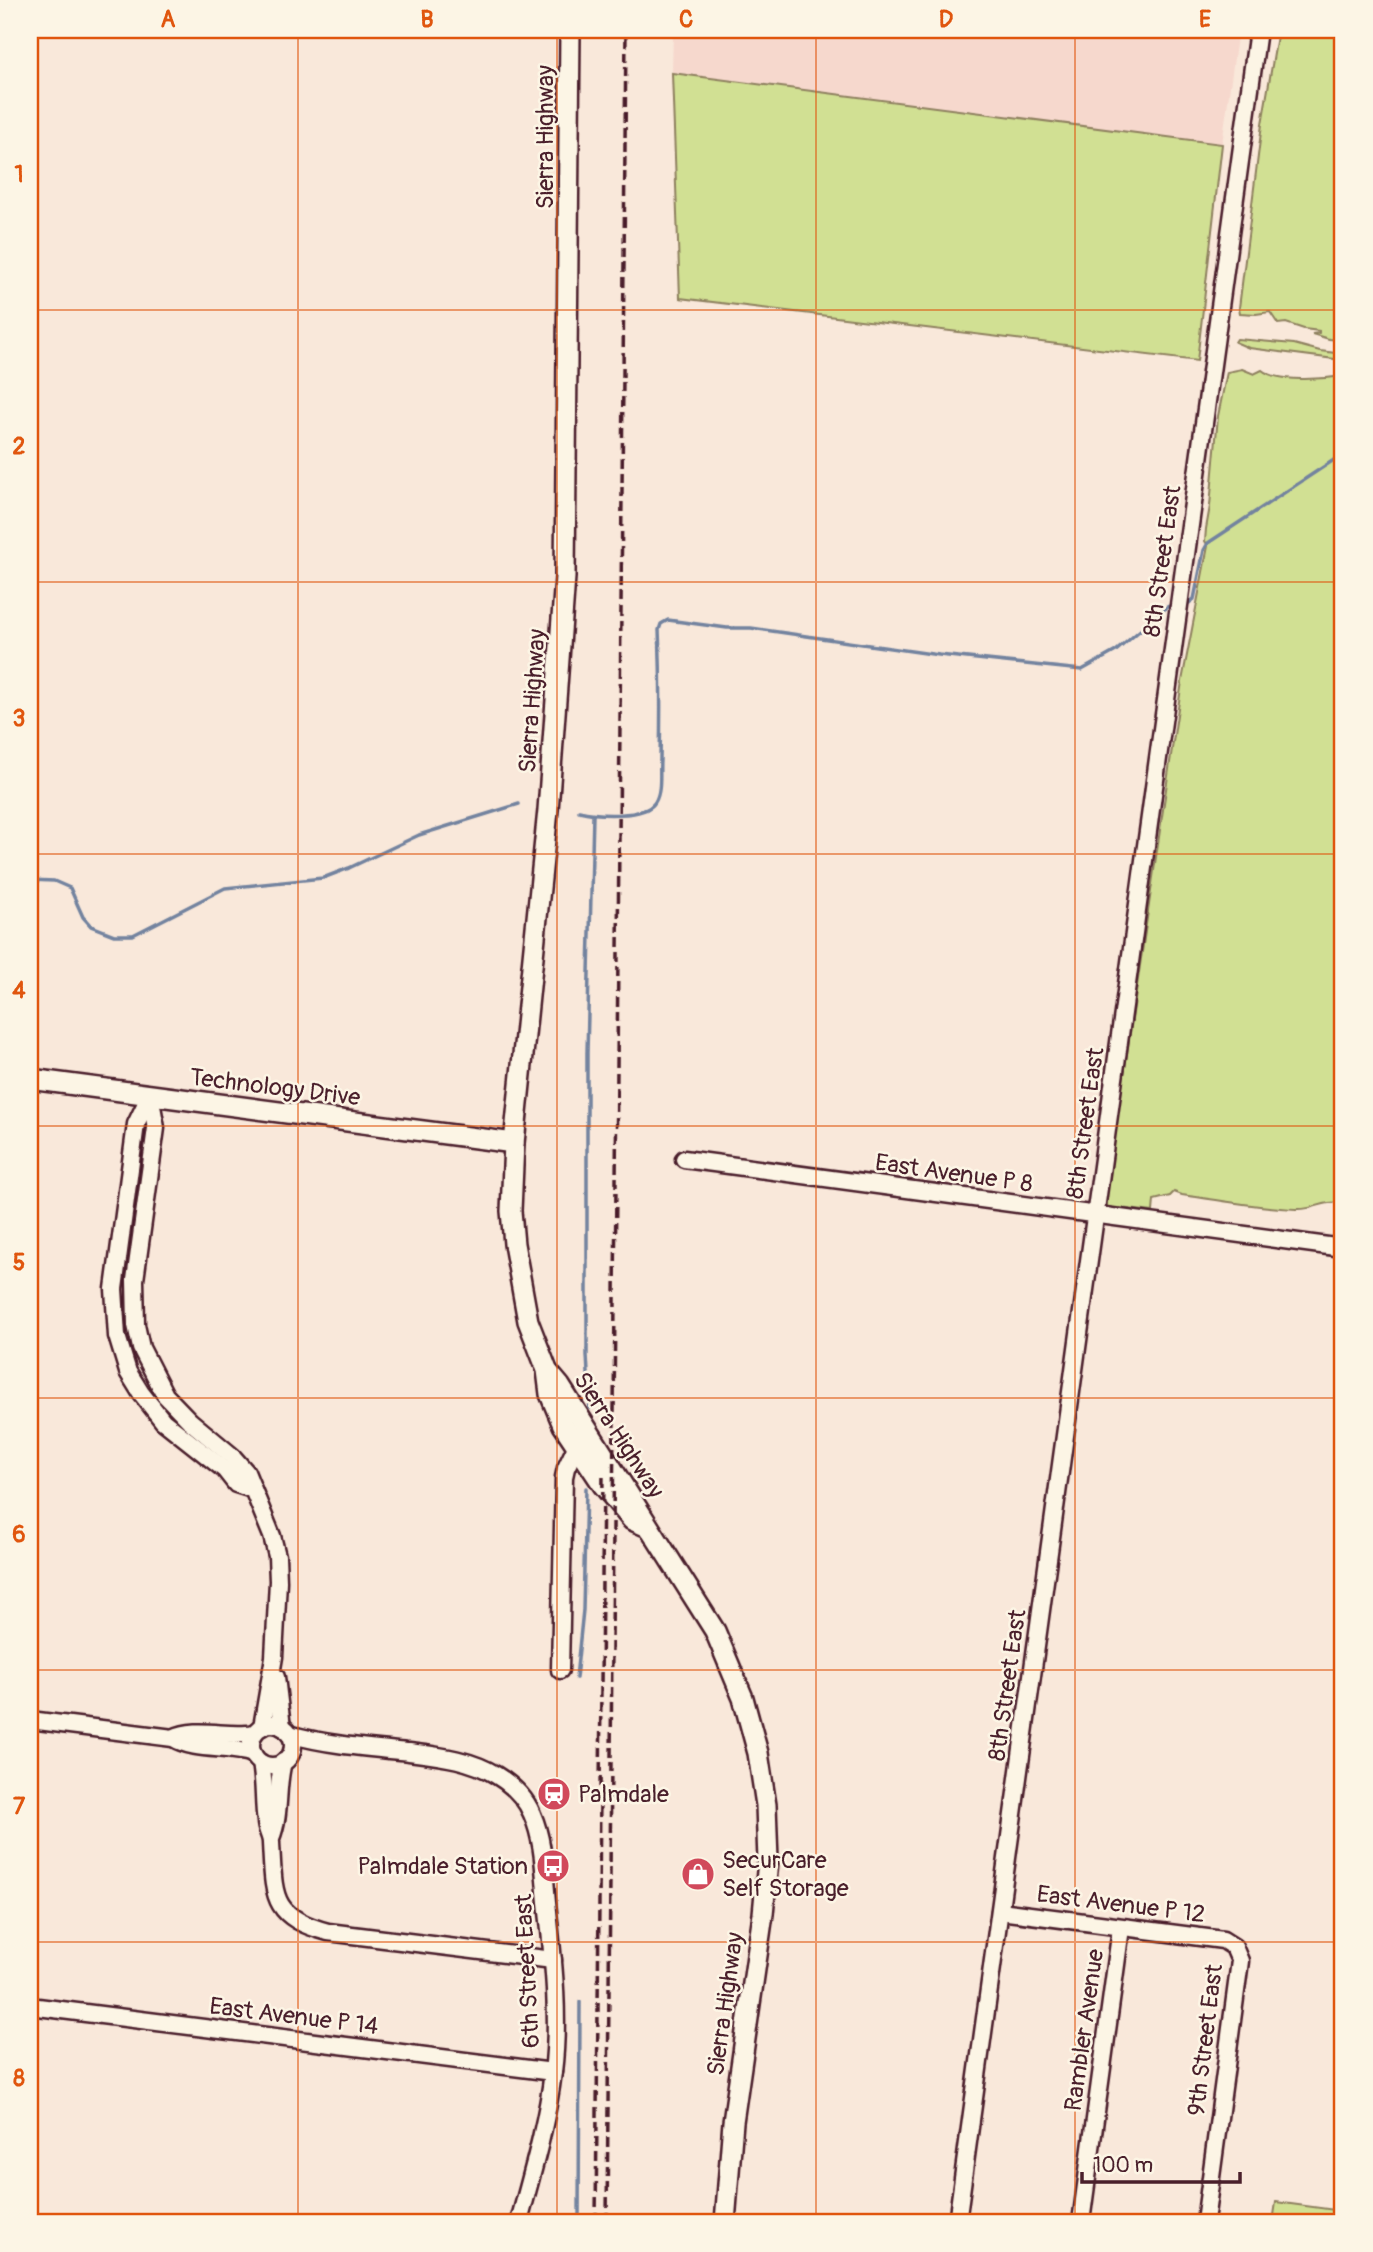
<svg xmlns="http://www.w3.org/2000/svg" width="1373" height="2252" font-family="Pangolin,sans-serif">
	<rect width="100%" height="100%" fill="#f9e8da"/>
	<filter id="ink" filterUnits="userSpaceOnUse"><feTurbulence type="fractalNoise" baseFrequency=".0143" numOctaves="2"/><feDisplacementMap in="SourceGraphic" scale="14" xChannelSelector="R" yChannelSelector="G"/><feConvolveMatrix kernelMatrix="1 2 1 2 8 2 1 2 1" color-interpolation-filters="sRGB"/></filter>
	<g filter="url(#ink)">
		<path fill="#f6d8cd" d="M 673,30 L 1238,30 L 1222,144 L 672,73 Z"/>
		<g fill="#d1e093" stroke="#8e805f" stroke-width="2">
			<path d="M 1278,30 L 1343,30 L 1343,343 L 1340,340 L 1329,339 L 1312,334 L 1319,333 L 1319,331 L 1304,329 L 1286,323 L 1278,324 L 1270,312 L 1256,314 L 1240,313 L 1239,308 L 1262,124 Z"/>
			<path d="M 672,73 L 1222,144 L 1197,361 L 680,298 Z"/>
			<path d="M 1237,339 L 1294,344 L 1320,351 L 1343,354 L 1343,360 L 1249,348 L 1235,342 Z"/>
			<path d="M 1242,369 L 1254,374 L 1262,370 C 1277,383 1324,379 1343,376 L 1343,1203 C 1321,1200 1317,1210 1296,1209 C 1258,1208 1220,1200 1182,1195 L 1174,1192 L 1170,1196 L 1154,1200 L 1153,1212 L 1120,1208 L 1116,1212 L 1107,1209 L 1107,1166 L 1112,1155 L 1182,681 L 1208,546 L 1205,541 L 1206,529 L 1210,506 L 1218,416 L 1227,372 Z"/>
			<path d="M 1276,2202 L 1343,2211 L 1343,2222 L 1273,2222 Z"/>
		</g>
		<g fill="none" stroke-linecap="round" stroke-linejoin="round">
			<g stroke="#73839f" stroke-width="3.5">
				<path d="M 1185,606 L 1194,599 L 1204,550 L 1208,543 L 1343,454"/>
				<path d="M 579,811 C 595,815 645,819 655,802 C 662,791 659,772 660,760 C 661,716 661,673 659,630 L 661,624 L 668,620 L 727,628 L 751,628 L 939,655 L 1082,670 L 1116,651 L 1167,607 L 1174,605"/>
				<path d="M 30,880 L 54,881 L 70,888 L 83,917 L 91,926 L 114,935 L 133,935 L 225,888 L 323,878 L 349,868 L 419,835 L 519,804"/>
				<path d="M 590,1408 L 587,1355 L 587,1053 L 593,815"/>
				<path d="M 576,1678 L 583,1610 L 586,1488"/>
				<path d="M 579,2222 L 580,2002"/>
			</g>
			<defs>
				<g id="minor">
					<path d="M 150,1095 L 156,1128 L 135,1280 L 136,1325 L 141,1348 L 165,1395 L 190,1421 L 232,1456 L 246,1472 L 272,1536 L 277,1556 L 278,1581 L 274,1657 L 262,1727"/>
					<path d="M 150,1095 L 136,1124 L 114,1289 L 117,1336 L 128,1372 L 141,1393 L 163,1421 L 225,1470 L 236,1484 L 252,1489"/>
					<path d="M 684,1159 L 1343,1248"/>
					<path d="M 560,1670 L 564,1477 L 566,1468 L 576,1447"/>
					<path d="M 276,1677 L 282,1727"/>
					<path d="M 30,1720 L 173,1738 C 196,1752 227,1745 253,1754"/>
					<circle cx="272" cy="1745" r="21"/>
					<path d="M 289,1734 C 328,1745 369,1748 409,1752 C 440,1756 470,1759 496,1775 C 511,1784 525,1797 532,1814 C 544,1841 544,1873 547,1902 C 553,1958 560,2016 553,2072 C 547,2123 532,2173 519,2222"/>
					<path d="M 173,1738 C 197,1726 228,1738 254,1733"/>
					<path d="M 261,1763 C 265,1784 263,1802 266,1822 C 266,1830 271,1836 271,1843 C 274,1895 270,1917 328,1932 L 553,1960"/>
					<path d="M 271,1838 C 281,1814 276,1787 283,1762"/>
					<path d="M 1000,1911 L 1223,1940 L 1234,1947 L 1240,1961 L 1205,2222"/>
					<path d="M 30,2006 L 553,2072"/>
					<path d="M 957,2222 L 1258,30"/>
					<path d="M 1081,2222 L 1121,1928"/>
				</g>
				<g id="major">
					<path d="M 570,30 L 565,577 L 548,810 L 514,1143 L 511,1211 L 514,1244 L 528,1321 L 547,1370 L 550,1394 L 563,1425 L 603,1485 L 632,1520 L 648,1527"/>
					<path d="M 30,1079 L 514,1143"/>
					<path d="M 549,1373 L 560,1386 L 715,1631 L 743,1698 L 758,1753 L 766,1805 L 768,1861 L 763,1914 L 733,2122 L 725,2222"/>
				</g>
			</defs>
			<use href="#minor" stroke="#4a1f2b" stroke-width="21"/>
			<use href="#major" stroke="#4a1f2b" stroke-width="24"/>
			<use href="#minor" stroke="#fcf5e5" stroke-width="16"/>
			<use href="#major" stroke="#fcf5e5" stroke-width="19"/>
			<g stroke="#4a1f2b" stroke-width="3.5" stroke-dasharray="10 5" stroke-linecap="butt">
				<path d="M 596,2222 L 603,1472"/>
				<path d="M 607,2222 L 626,30"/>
			</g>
		</g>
	</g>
	<path fill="none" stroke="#e0560e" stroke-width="2" stroke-opacity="0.55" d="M 298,30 L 298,2222M 557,30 L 557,2222M 816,30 L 816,2222M 1075,30 L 1075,2222M 30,310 L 1343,310M 30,582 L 1343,582M 30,854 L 1343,854M 30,1126 L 1343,1126M 30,1398 L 1343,1398M 30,1670 L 1343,1670M 30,1942 L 1343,1942"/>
	<defs>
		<symbol id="station-disc" viewBox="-11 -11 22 22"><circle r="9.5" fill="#d1495b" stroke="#fcf5e5"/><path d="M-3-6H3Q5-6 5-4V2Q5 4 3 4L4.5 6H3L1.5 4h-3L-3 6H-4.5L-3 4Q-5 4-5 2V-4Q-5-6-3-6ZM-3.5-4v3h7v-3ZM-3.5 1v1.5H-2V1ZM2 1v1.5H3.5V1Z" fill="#fff"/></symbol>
		<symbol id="bus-disc" viewBox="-11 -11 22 22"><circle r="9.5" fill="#d1495b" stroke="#fcf5e5"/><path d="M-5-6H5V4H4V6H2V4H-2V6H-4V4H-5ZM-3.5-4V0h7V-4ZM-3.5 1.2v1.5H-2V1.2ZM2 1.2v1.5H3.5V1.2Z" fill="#fff"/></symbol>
		<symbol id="shop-disc" viewBox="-11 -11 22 22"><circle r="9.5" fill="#d1495b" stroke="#fcf5e5"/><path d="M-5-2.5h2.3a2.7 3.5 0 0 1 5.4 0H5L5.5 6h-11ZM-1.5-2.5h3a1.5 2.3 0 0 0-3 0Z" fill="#fff"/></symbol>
	</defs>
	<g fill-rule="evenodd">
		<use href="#station-disc" x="535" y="1775" width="38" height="38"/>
		<use href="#bus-disc" x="534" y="1847" width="38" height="38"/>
		<use href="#shop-disc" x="679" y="1855" width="38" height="38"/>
	</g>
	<g text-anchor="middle" stroke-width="5" stroke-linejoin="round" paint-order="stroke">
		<g font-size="24" fill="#4a1f2b" stroke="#fcf5e5">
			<text transform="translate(545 137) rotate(-90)" y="8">Sierra Highway</text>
			<text transform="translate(1162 561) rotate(-82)" y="8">8th Street East</text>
			<text transform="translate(532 701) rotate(-86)" y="8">Sierra Highway</text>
			<text transform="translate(275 1087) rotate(7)" y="8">Technology Drive</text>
			<text transform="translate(1085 1123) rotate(-82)" y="8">8th Street East</text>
			<text transform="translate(954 1173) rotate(8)" y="8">East Avenue P 8</text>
			<text transform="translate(619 1435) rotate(57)" y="8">Sierra Highway</text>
			<text transform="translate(1007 1685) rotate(-82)" y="8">8th Street East</text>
			<text transform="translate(1121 1904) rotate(7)" y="8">East Avenue P 12</text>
			<text transform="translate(527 1971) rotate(-93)" y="8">6th Street East</text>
			<text transform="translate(725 2004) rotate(-82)" y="8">Sierra Highway</text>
			<text transform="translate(294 2016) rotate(7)" y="8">East Avenue P 14</text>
			<text transform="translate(1084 2030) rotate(-82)" y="8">Rambler Avenue</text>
			<text transform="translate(1205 2040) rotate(-83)" y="8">9th Street East</text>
		</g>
		<g font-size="24" fill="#4a1f2b" stroke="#fcf5e5" text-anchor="start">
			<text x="578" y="1802">Palmdale</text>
			<text x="722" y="1868">SecurCare<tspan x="722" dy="28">Self Storage</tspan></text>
			<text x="528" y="1874" text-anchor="end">Palmdale Station</text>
		</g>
	</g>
	<rect width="1373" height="2252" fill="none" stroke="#fcf5e5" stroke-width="77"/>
	<path d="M1082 2172v10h158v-10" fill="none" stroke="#4a1f2b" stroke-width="3.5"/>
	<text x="1093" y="2172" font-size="21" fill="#4a1f2b" stroke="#fcf5e5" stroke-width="5" paint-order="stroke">100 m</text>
	<rect x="38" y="38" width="1296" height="2176" fill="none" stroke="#e0560e" stroke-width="2.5"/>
	<g font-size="23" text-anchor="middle" font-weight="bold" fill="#e0560e">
		<text x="168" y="27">A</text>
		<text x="427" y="27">B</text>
		<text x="686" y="27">C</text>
		<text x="946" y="27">D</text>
		<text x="1205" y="27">E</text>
		<text x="19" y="182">1</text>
		<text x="19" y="454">2</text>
		<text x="19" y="726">3</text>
		<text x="19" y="998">4</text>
		<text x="19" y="1270">5</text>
		<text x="19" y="1542">6</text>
		<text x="19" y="1814">7</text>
		<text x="19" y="2086">8</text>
	</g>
</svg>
